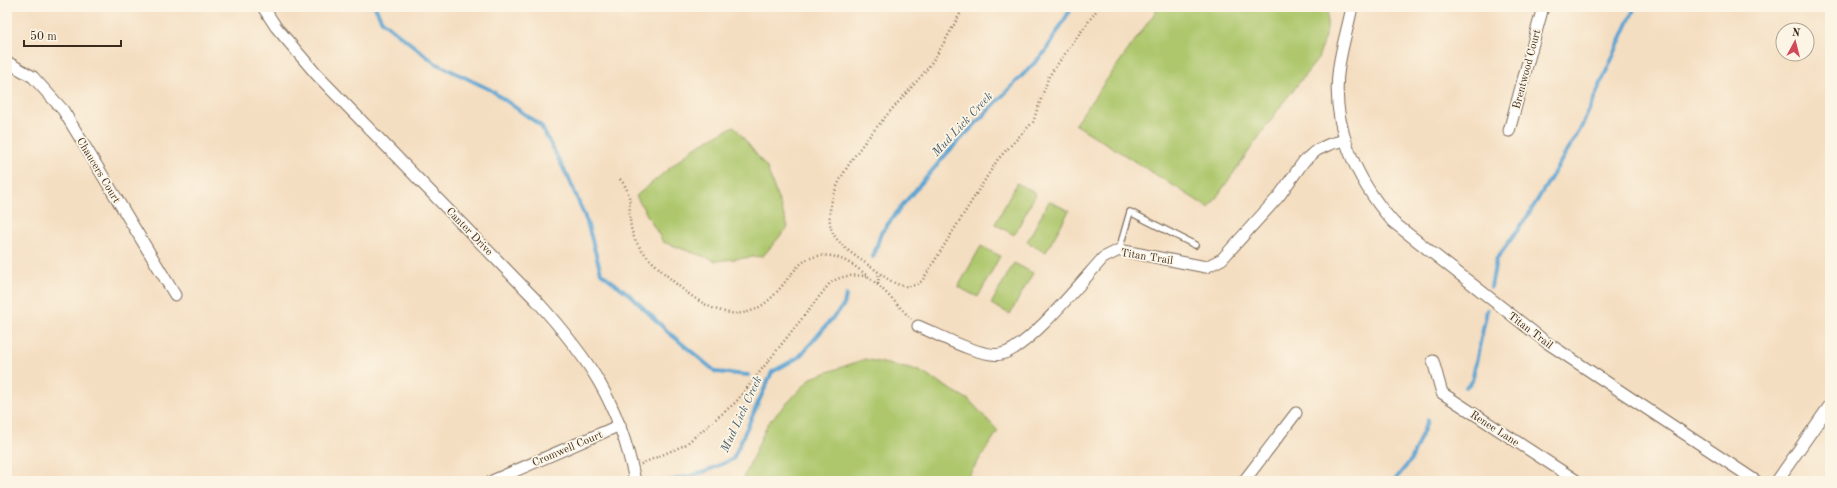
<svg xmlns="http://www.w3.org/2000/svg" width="1837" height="488" font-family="'Old Standard TT',serif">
	<rect width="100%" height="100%" fill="#fcf5e5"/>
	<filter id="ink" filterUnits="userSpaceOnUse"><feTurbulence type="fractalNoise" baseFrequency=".025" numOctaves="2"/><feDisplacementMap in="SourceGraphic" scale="8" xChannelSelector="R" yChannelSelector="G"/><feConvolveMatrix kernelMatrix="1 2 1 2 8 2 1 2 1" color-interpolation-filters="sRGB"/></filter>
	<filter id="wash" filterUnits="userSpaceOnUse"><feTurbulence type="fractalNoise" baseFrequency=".012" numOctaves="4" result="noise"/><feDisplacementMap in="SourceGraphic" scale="16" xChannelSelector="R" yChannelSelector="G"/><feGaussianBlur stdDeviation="0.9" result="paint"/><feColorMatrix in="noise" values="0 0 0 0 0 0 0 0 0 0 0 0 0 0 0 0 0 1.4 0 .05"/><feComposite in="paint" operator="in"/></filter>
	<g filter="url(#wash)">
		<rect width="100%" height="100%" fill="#f4dec1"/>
		<g fill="#aec76d" stroke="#747846">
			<path d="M 1159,7 L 1328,7 L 1327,29 L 1318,59 L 1282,104 L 1209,208 L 1075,124 Z"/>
			<path d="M 734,126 L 767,168 L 788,227 L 763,256 L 716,261 L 663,242 L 636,196 L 695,147 Z"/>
			<path d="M 1017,183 L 1036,194 L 1014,235 L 995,224 Z"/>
			<path d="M 1049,201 L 1069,211 L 1046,252 L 1027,242 Z"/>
			<path d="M 981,246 L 1000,256 L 978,297 L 958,287 Z"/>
			<path d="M 1014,263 L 1033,273 L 1010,314 L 991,304 Z"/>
			<path d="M 865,359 L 919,371 L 969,400 L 998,431 L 965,481 L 749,481 L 744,477 L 768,423 L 811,378 Z"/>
		</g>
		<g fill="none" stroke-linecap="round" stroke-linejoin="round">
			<g stroke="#59a3d1" stroke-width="4">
				<path d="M 375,7 L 382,21 L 435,63 L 491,90 L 541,126 L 570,181 L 587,222 L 601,273 L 630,295 L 668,332 L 716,372 L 748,375"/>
				<path d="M 873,257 L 881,233 L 905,202 L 949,151 L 1045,52 L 1072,7"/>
				<path d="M 1491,287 L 1496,260 L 1527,217 L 1581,128 L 1635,7"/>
				<path d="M 1466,387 L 1472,381 L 1487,310"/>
				<path d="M 669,481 L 704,472 L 733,459 L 772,372 L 799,357 L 844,305 L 846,295"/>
				<path d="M 1394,481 L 1411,460 L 1428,420"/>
			</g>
		</g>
	</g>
	<g filter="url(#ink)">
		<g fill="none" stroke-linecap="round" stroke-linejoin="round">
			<defs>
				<path id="lane" d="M 1119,250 L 1130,212 L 1195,245"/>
				<g id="street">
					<path d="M 263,7 L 276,27 L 317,75 L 536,300 C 589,359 619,401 635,481"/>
					<path d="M 1352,7 C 1348,27 1342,46 1339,66 C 1330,124 1356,180 1393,222 L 1546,342 L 1756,481"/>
					<path d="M 7,62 L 33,77 L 63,110 L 175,295"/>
					<path d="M 1509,131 L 1543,7"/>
					<path d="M 918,326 C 937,334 981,358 1001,354 C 1027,350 1083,280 1103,258 L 1119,250 L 1206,267 L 1222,259 L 1279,196 L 1304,161 L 1317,150 L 1330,144 L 1345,140"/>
					<path d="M 1433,361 L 1442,393 L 1577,481"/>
					<path d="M 492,481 L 620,425"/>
					<path d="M 1244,481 L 1296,413"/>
					<path d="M 1777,481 L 1830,405"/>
				</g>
			</defs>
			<use href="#lane" stroke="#7c6957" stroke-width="8"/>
			<use href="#street" stroke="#7c6957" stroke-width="13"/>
			<g stroke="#7c6957" stroke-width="2.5" stroke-dasharray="1 3" stroke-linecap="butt">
				<path d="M 964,7 C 952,28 941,50 927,69 C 898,106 818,179 831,228 C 835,245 863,261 877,271 C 891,282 906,293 922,281 L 998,159 L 1033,122 L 1049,76 L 1099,7"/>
				<path d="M 620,179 C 635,197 627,207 631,227 C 634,245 649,259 662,271 C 694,301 737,336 775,294 C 793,275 800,252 831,256 C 858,260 893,300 911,319"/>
				<path d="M 878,284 L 879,273"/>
				<path d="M 641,464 L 685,445 L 736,402 L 830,283 C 842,275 852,275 867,276"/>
			</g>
			<use href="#lane" stroke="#fff" stroke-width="5.5"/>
			<use href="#street" stroke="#fff" stroke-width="11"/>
		</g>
	</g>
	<g text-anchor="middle" stroke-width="3.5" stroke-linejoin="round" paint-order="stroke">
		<g font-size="11" fill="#3b2a1e" stroke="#fcf5e5">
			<text transform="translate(1526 69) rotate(-75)" y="4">Brentwood Court</text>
			<text transform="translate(99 170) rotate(59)" y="4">Chaucers Court</text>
			<text transform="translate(470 231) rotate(46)" y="4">Canter Drive</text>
			<text transform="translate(1147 256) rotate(9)" y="4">Titan Trail</text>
			<text transform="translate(1531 330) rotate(37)" y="4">Titan Trail</text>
			<text transform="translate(1495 428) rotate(33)" y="4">Renee Lane</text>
			<text transform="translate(567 448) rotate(-23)" y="4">Cromwell Court</text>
		</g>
		<g font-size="12" font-style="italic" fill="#475a66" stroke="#fcf5e5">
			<text transform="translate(962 124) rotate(-47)" y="4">Mud Lick Creek</text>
			<text transform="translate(741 414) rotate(-65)" y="4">Mud Lick Creek</text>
		</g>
	</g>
	<rect width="1837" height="488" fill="none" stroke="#fcf5e5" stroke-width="24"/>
	<g transform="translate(1795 42) rotate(7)"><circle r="19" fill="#fcf5e5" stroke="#afa495"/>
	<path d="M0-3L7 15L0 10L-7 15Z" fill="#d1495b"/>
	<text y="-6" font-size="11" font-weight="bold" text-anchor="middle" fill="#3b2a1e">N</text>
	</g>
	<path d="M24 40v6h97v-6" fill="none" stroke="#3b2a1e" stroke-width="2"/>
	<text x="30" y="40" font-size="12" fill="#3b2a1e" stroke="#fcf5e5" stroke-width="3" paint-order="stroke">50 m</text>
</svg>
